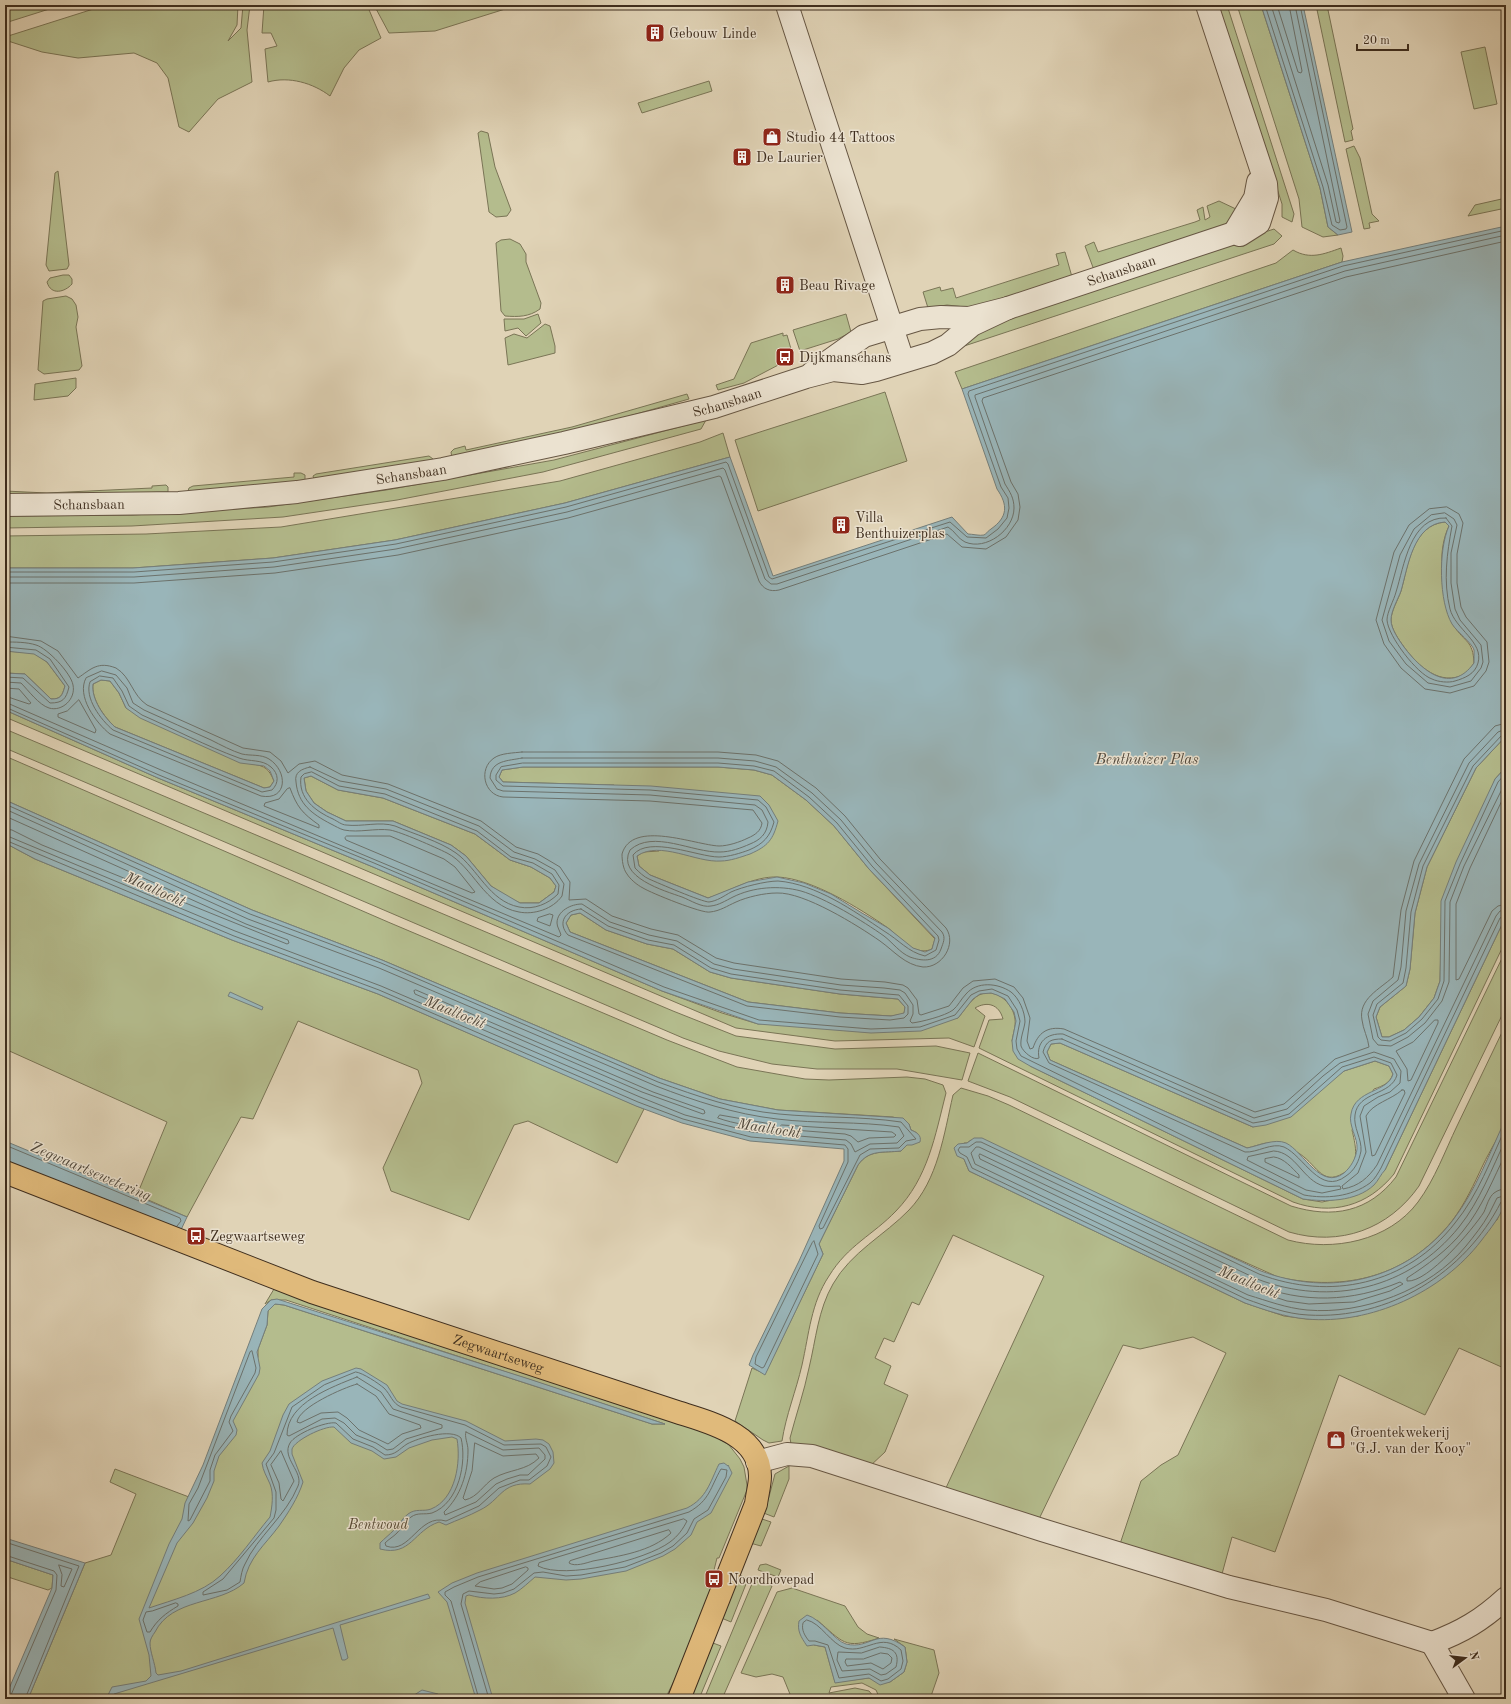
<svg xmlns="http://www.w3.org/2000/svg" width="1511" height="1704" font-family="'Old Standard TT',serif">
	<rect width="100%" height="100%" fill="#e0d3b6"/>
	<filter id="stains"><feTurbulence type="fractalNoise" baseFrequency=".005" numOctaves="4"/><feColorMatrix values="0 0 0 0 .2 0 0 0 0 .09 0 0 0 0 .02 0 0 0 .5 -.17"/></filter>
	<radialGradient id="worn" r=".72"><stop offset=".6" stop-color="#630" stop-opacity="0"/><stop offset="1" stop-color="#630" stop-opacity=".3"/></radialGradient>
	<g fill="#b4bc8d" stroke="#7a7556">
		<path d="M 5,5 L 62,5 L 5,23 Z"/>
		<path d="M 106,5 L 238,5 L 237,25 L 228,41 L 241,28 L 243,5 L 250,5 L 247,30 L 252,82 L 218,99 L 189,132 L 179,127 L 168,78 L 157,63 L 134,53 L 78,58 L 42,52 L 5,40 L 5,37 Z"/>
		<path d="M 264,5 L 367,5 L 381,38 L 359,50 L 344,68 L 330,96 C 313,83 289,76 268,82 L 265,49 L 277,46 L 271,33 L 262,33 Z"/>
		<path d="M 374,5 L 518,5 L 435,31 L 389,33 Z"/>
		<path d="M 1218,5 L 1227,5 L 1294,214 L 1292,222 L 1282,217 L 1282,204 Z"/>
		<path d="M 1237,5 L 1261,5 L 1320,188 L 1328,227 L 1338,235 L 1323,237 L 1302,227 L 1299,199 Z"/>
		<path d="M 1316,5 L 1325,5 L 1328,10 L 1353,129 L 1351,131 L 1353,140 L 1345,142 Z"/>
		<path d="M 1485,47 L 1497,104 L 1474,109 L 1461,52 Z"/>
		<path d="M 709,81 L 712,91 L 642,113 L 638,103 Z"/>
		<path d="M 481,131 L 488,133 L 495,167 L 511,210 L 507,216 L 496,217 L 489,212 L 478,133 Z"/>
		<path d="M 1354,146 L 1360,158 L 1372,214 L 1379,221 L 1369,223 L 1370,228 L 1364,229 L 1346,149 Z"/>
		<path d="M 58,171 L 69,265 L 67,269 L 49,271 L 46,265 L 55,173 Z"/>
		<path d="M 1506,198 L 1506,208 L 1468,216 L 1475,205 Z"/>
		<path d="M 1219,201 L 1238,210 L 1230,221 L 1219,229 L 1094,270 L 1085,246 L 1094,242 L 1098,252 L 1195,222 L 1200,220 L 1197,210 L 1203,207 L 1205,220 L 1210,217 L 1207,206 Z"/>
		<path d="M 1274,229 L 1282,236 L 1274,244 L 949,351 L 976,329 Z"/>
		<path d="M 510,239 L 520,244 L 526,254 L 526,262 L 541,303 L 540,309 C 529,317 518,317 505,316 L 501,311 L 496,243 L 501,240 Z"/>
		<path d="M 1341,248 L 1343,256 L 1342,262 L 962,389 L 955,372 L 1276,263 L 1293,250 C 1310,260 1324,254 1341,248 Z"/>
		<path d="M 1065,252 L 1072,277 L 974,308 L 947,305 L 928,308 L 923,292 L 940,287 L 941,291 L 953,288 L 956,298 L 1059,265 L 1056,254 Z"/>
		<path d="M 63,275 L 69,275 L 72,279 L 72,284 C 65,292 51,296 47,282 L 50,278 Z"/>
		<path d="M 66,296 L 72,299 L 76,305 L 78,317 L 76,327 L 82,366 L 79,370 L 44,374 L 38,370 L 43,301 L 47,299 Z"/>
		<path d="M 538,314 L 541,323 L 526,336 L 518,328 L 505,331 L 504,319 L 524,319 Z"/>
		<path d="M 846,314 L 851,332 L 838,339 L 800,351 L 793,330 Z"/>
		<path d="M 545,324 L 550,326 L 555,346 L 555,353 L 508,365 L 505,338 L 514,334 L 527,338 Z"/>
		<path d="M 783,333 L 783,336 L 787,335 L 791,349 L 783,351 L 784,362 L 744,383 L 718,390 L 716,385 L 734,379 L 751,343 Z"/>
		<path d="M 76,378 L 76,388 L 68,396 L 34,400 L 35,384 Z"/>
		<path d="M 885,392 L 907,461 L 758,511 L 735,440 Z"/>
		<path d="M 687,394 L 689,399 L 573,432 L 452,458 L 451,452 L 454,449 L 465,446 L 466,450 L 572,427 Z"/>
		<path d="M 706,420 L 701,429 L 543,472 L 397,500 L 283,517 L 132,526 L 5,528 L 5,516 L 133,515 L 268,507 L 386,490 L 554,460 Z"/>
		<path d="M 723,433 L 730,457 L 565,503 L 395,540 L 273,558 L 133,568 L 5,568 L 5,536 L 146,534 L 281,527 L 560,481 L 700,442 Z"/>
		<path d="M 429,456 L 433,459 L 430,463 L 314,479 L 313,476 L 316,474 Z"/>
		<path d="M 294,473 L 301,473 L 305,475 L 305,481 L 188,491 L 189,488 L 193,486 L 294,477 Z"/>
		<path d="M 166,485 L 168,487 L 168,492 L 5,497 L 5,491 L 47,493 L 152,488 L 152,486 Z"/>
		<path d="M 1445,522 L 1449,526 C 1437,551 1442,582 1449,608 C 1450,614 1451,622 1454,626 C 1465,643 1473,640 1474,663 C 1472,666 1468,672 1465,674 C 1440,687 1418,666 1404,647 C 1399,640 1391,629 1391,620 C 1391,611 1398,600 1401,591 C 1408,566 1412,525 1445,522 Z"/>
		<path d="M 5,651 L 34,653 L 47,662 L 65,686 C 62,696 61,699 51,699 L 25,674 L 5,673 Z"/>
		<path d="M 101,680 L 110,681 L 119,693 L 126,708 L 253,764 C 265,766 269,769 274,781 L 270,787 L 264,788 L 115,727 C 104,717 91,699 93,684 Z"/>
		<path d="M 5,710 L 158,778 L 373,867 L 662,991 L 722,1013 L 758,1024 L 958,1018 C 964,1011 970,1000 979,995 C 996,987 1013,1003 1015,1019 C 1016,1026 1013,1034 1012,1041 L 1030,1066 L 1303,1199 L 1322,1202 L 1357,1195 L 1385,1170 L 1506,916 L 1506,940 L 1394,1174 C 1368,1206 1332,1216 1293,1202 L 979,1048 L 989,1020 L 1003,1019 C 999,1004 987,1001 975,1008 L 985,1016 L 974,1047 L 949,1038 L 835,1041 L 736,1028 L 5,717 Z"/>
		<path d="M 5,729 L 673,1011 L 736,1036 L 835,1049 L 936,1046 L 970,1053 L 962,1080 L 897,1069 L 817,1069 L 772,1064 L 719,1051 L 683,1038 L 5,748 Z"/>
		<path d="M 1506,736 L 1506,767 L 1495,779 L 1441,945 L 1440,981 L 1434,998 L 1419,1017 L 1404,1030 L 1389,1037 L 1382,1037 L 1376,1017 L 1380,1007 L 1406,986 L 1410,969 L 1415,913 L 1427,867 L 1476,768 Z"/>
		<path d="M 5,756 L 388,922 L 667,1040 L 737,1067 L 805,1079 L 829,1080 L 907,1077 L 925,1079 L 943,1085 L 946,1093 C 935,1136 928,1178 896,1211 C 873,1235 848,1245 829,1276 C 811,1303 809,1334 802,1365 C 796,1391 786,1415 782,1441 L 769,1443 L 763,1440 L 735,1421 L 752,1368 L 765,1374 L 823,1254 L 819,1244 L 858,1165 C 869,1149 884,1153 901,1151 L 917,1133 L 911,1130 L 909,1124 L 893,1117 L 778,1110 L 720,1099 L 659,1078 L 382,960 L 252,910 L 5,800 Z"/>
		<path d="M 523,767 L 718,767 L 754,770 L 772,775 L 806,800 L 834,826 L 869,869 L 935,939 L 932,949 C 925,952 921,951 914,949 C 905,945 896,934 888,928 C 859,908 813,879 778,877 C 753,876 731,891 708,898 L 650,875 L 639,866 L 637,856 L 643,852 L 659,851 L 614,785 L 503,782 L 499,777 L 502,770 Z"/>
		<path d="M 311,776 L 338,790 L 383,798 L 475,834 L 510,860 L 531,867 L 550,878 L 556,886 L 554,892 L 539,903 L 520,903 L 507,897 L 491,886 L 466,856 L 451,845 L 393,821 L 346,821 L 327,812 L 314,803 L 306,791 L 304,778 Z"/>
		<path d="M 5,843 L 35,859 L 232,940 L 378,994 L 644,1109 L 617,1163 L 528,1121 L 514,1125 L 469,1220 L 391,1191 L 383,1168 L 422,1083 L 418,1070 L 298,1021 L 253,1119 L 241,1117 L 187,1217 L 137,1195 L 167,1122 L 5,1049 Z"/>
		<path d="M 580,913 L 606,930 L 647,944 L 673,949 L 710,972 L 731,978 L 840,994 L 898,999 L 905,1007 L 904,1014 L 891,1016 L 840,1013 L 748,1002 L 570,932 L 566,923 L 571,915 Z"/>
		<path d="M 1506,950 L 1506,1007 L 1419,1186 C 1389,1229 1340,1247 1289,1232 L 1010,1097 L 968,1081 L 978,1053 L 1291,1206 C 1333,1219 1369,1212 1396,1177 Z"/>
		<path d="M 1506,1024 C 1506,1048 1506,1071 1506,1094 C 1506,1102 1508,1112 1506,1119 C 1501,1134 1490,1150 1483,1165 C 1474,1184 1465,1204 1452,1221 C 1408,1277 1345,1292 1278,1277 L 971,1140 L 967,1143 L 964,1143 L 964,1159 L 969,1171 L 1245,1303 L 1284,1316 L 1308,1319 L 1358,1316 L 1497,1220 L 1506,1200 L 1506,1369 L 1459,1348 L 1425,1415 L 1339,1375 L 1275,1552 L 1232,1537 L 1222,1574 L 1120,1544 L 1141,1481 L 1161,1465 L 1178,1455 L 1226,1353 L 1193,1337 L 1140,1349 L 1123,1345 L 1039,1519 L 945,1490 L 1044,1276 L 953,1235 L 919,1305 L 912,1302 L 894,1342 L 884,1338 L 875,1358 L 891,1366 L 884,1384 L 908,1395 L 885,1452 L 869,1467 L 791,1444 L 790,1438 C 796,1415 804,1392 809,1368 C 816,1339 818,1310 833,1284 C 851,1252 885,1235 909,1210 C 938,1180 944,1134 953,1095 L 961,1088 L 988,1096 L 1009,1105 L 1288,1240 C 1333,1252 1389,1241 1418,1202 C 1435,1179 1445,1151 1457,1126 C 1473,1092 1490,1058 1506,1024 Z"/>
		<path d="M 1060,1043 L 1253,1127 L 1328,1083 L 1344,1071 L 1375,1061 L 1389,1066 L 1393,1074 C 1390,1083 1383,1086 1374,1089 L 1352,1130 C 1355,1143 1360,1161 1348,1170 C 1323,1189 1318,1166 1300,1154 C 1293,1150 1282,1144 1274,1143 C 1267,1141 1254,1147 1247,1148 L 1050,1060 L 1047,1052 L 1051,1044 Z"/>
		<path d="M 274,1289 L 658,1413 L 721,1435 L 719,1439 L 729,1445 L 740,1459 L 744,1467 L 747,1485 L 747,1490 L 719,1558 L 717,1558 L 712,1578 L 717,1580 L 674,1681 L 665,1699 L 28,1699 L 85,1563 L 111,1555 L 136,1494 L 110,1482 L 115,1469 L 189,1497 L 187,1501 L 197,1505 L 258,1357 L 258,1349 L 267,1325 L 268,1311 L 275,1304 L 284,1305 L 652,1424 L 665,1424 L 286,1300 L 271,1300 L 265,1304 Z"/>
		<path d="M 789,1466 L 789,1479 L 774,1517 L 761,1512 L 766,1508 L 775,1474 Z"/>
		<path d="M 759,1518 L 771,1522 L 761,1546 L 750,1543 Z"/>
		<path d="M 5,1559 L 53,1575 L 52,1588 L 48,1590 L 5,1576 Z"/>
		<path d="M 766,1564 L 781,1570 L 778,1577 L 758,1570 L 760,1565 Z"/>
		<path d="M 738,1574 L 748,1579 L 731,1622 L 719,1617 Z"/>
		<path d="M 754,1579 L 772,1586 L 722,1699 L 704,1699 Z"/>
		<path d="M 792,1588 L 845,1606 L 858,1627 L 867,1634 L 879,1638 C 844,1650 843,1642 817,1620 L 814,1645 L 825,1647 L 835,1682 L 869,1678 L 890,1682 L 904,1672 L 907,1662 L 905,1647 L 894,1639 L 934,1650 L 939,1673 L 930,1699 L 880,1699 L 876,1690 L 862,1683 L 831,1687 L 829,1693 L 855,1688 L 869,1691 L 874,1697 L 871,1699 L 792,1699 L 783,1677 L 772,1674 L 756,1677 L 741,1673 L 777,1592 Z"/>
		<path d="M 713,1643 L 721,1646 L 699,1699 L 686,1699 Z"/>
	</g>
	<g fill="#99b5b9" stroke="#757f7b" fill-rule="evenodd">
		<path d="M 1261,5 L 1303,5 L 1352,232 L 1338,235 L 1328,227 L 1320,188 Z"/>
		<path d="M 1506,226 L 1506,736 L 1476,768 L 1427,867 L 1415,913 L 1410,969 L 1406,986 L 1380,1007 L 1376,1017 L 1382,1037 L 1389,1037 L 1404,1030 L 1419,1017 L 1434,998 L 1440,981 L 1441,901 L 1456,862 L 1495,779 L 1506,767 L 1506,916 L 1385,1170 C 1381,1174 1378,1181 1374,1185 C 1356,1202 1325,1202 1303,1199 L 1030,1066 L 1018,1059 L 1013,1051 L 1012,1041 L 1016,1021 L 1014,1012 L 1005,999 L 997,995 L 991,993 L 980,994 L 973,999 L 958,1018 L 921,1031 L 871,1033 L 758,1024 L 662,991 L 373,867 L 158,778 L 5,710 L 5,673 L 25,674 L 51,699 C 61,699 62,696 65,686 L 47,662 L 34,654 L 5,651 L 5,568 L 133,568 L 273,558 L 395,540 L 565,503 L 730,457 L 773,576 L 952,517 L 968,534 C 972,534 980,536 984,535 C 986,534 989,530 991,529 C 1008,517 1008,505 997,489 L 962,389 L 1342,262 ZM 1445,522 L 1449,526 C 1438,550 1439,602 1452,624 C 1457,632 1472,643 1474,650 C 1474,654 1474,659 1474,663 C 1451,695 1422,671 1404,647 C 1399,640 1391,629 1391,620 C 1391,611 1398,599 1401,591 C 1408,567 1413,524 1445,522 ZM 101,680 L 110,681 L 119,693 L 126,708 L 140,718 L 240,763 L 264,766 L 270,771 L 274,781 L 270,787 L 264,788 L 115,727 C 104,717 91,699 93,684 ZM 523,767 L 718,767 L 754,770 L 772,775 L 806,800 L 834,826 L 869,869 L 935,938 L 932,949 L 925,952 L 913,948 L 888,928 L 862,913 L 831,894 L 804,883 L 777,877 L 748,882 L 708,898 L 650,875 L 639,866 L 637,856 C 660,840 696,863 721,861 C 730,861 741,857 750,854 C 768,846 773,840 778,821 L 769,805 L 760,796 L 651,786 L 503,782 L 499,777 L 502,770 ZM 311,776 L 338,790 L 383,798 L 475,834 L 510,860 L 531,867 L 550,878 L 556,886 L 554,892 L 539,903 L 520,903 L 491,886 L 466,856 L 451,845 L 393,821 L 346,821 L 327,812 L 314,803 L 306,791 L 304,778 ZM 580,913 L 606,930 L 647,944 L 673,949 L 710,972 L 731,978 L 840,994 L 898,999 L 905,1007 L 904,1013 L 891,1016 L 840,1013 L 748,1002 L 570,932 L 566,923 L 571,915 ZM 1060,1043 L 1253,1127 L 1266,1125 L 1291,1117 L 1344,1071 L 1375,1061 L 1389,1066 L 1393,1074 C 1388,1093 1355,1089 1351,1114 C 1348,1125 1358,1138 1357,1149 C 1356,1158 1351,1167 1344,1173 C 1321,1191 1304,1152 1286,1143 C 1275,1138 1258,1146 1247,1148 L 1050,1060 L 1047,1052 L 1051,1044 Z"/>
		<path d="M 5,800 L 252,910 L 382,960 L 659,1078 L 720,1099 L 778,1110 L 903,1118 L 909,1124 L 911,1130 C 916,1132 922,1135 920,1142 L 912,1145 L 907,1145 L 901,1151 C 884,1153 869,1149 858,1165 L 819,1244 L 823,1254 L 765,1375 L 749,1365 L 753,1355 L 799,1261 L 844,1161 L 844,1149 L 750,1141 L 682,1123 L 636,1106 L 378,994 L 232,940 L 35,859 L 5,843 Z"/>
		<path d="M 230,992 L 263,1007 L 262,1010 L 228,996 Z"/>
		<path d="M 1506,1118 C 1506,1137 1506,1156 1506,1175 C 1506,1183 1507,1192 1506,1199 C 1503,1214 1490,1229 1481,1241 C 1442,1292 1371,1325 1306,1319 C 1285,1317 1265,1310 1245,1303 L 969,1171 L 964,1159 L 957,1156 L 954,1148 L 958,1144 L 967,1143 L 974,1138 L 982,1138 L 1261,1271 C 1330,1297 1406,1281 1453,1220 C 1476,1190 1490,1152 1506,1118 Z"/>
		<path d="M 5,1141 L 187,1217 L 180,1232 L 5,1165 Z"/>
		<path d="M 277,1299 L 529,1379 L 665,1424 L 652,1424 L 284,1305 L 275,1304 L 268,1311 L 267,1325 L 257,1352 L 260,1368 L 259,1374 L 233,1421 L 237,1430 L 236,1435 L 219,1456 L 214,1471 L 214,1481 L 207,1498 L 193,1523 L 177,1543 L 149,1608 C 172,1600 202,1593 220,1576 C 239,1559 254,1536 270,1517 C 272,1507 274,1494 270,1484 C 267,1477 263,1471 262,1463 L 270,1451 L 283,1415 L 289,1404 L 322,1381 L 356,1368 L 361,1369 L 387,1385 L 397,1401 L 402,1404 L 466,1421 L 505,1441 L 536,1439 L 543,1440 L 549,1444 L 553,1452 L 554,1463 L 550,1469 L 530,1484 C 501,1482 501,1500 480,1510 C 469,1516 457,1520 446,1525 L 439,1522 C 414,1530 411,1557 380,1549 L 380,1543 C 385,1538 389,1535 394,1530 C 399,1526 402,1518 408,1514 C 416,1508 423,1512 431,1509 C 456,1499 461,1462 457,1439 L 452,1437 L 432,1440 L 409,1448 L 396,1457 L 384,1459 L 372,1451 L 351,1443 L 334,1427 C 324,1426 295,1440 292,1449 L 292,1454 L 303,1482 C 298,1498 288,1513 279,1526 C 265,1545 248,1558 244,1583 C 219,1605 172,1598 155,1632 C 153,1635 150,1639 150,1643 C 150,1652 155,1663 156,1673 L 158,1675 L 181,1671 L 428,1594 L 430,1598 L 340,1625 L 348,1658 L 345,1660 L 342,1660 L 333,1628 L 114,1694 L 109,1699 L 106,1699 L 112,1687 L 146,1681 L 151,1676 L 149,1655 L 139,1619 L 169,1544 L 182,1519 L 185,1503 L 203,1465 L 262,1309 L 271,1300 Z"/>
		<path d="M 724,1463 L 728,1466 L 728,1465 L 732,1473 L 711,1513 L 697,1522 L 691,1535 L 675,1549 L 663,1556 L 626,1571 L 581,1579 L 566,1580 L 535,1577 C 529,1582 522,1589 515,1593 C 502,1600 483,1599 469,1595 L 466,1596 L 465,1603 L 493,1699 L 476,1699 L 447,1602 L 438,1592 L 452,1583 L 477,1573 L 687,1508 C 707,1498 710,1482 719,1464 Z"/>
		<path d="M 5,1538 L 85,1563 L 28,1699 L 5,1698 L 52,1588 L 53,1575 L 5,1559 Z"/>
		<path d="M 807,1615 C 821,1619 835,1641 846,1644 C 871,1650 876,1626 905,1647 L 907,1662 L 904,1672 L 890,1682 L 880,1685 L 869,1678 L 835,1683 L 825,1647 L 814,1645 L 807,1646 C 801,1637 797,1631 799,1621 Z"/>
		<path d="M 422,1690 L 438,1694 L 441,1699 L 408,1699 Z"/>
	</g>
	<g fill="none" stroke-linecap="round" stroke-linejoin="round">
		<g stroke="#6c726c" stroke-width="1">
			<path d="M 1265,5 L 1323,187 L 1332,225 L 1340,230 L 1346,229 L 1347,227 L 1300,5"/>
			<path d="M 1271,5 L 1328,185 L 1336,222 L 1339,223 L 1340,221 L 1295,5"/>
			<path d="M 1277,5 L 1298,72 L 1301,73 L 1302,71 L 1289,5"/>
			<path d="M 1447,507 L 1459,514 L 1463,523 L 1457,554 L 1457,583 L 1461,607 L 1466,617 L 1487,642 L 1489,662 L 1486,671 L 1474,686 L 1450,693 L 1425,689 L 1401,668 L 1384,644 L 1376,620 L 1394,552 L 1409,525 L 1429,509 Z"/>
			<path d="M 1445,513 L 1454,519 L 1457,525 L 1451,553 L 1451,583 L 1455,609 L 1460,620 L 1481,645 L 1483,662 L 1481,668 L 1471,681 L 1450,687 L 1428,683 L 1406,664 L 1389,641 L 1382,620 L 1400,555 L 1414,529 L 1431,515 Z"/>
			<path d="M 1446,518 L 1452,526 C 1447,553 1443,581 1450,609 C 1455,629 1484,642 1478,663 C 1475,674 1465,678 1455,681 C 1449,683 1438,682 1432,679 C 1417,674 1388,636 1387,620 C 1387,612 1394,600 1396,592 C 1404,567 1410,516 1446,518 Z"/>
			<path d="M 5,572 L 134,572 L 273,562 L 396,544 L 566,507 L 726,462 L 728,464 L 769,577 L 772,579 L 950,522 L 967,537 L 986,538 L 998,529 L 1007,518 L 1009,508 L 1008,498 L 1001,487 L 968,394 L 969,391 L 1343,266 L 1506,230"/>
			<path d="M 5,577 L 134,577 L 274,567 L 396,549 L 567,512 L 723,468 L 725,470 L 765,579 L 771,584 L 777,584 L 948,527 C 955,531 958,539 965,542 C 986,551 1014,530 1014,508 C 1014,498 1010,492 1005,484 L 975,397 L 975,395 L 1345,271 L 1506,235"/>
			<path d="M 5,583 L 134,583 L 275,573 L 398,555 L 568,518 L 719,476 L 721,477 L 759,581 C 763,589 770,592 779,590 L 947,534 L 962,547 L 986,549 L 1006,537 L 1018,520 L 1020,507 L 1018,494 L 1011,482 L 982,401 L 983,398 L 1346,277 L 1506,241"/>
			<path d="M 5,636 L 41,641 L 58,651 L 78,678 C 91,669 98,661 116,668 C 131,677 132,695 147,705 L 243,748 L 270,752 L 281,761 L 288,773 L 299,764 L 315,761 L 342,775 L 388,784 L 481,821 L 516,847 L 538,854 L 560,867 L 570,882 L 569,900 L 586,899 L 612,916 L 651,929 L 678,935 L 716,958 L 734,963 L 841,979 L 885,982 L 903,985 L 908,988 L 917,1000 L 919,1014 L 921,1015 L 949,1006 L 963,988 L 973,981 L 995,979 L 1014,987 L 1023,998 L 1030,1018 L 1027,1041 L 1030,1049 L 1033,1048 C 1038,1033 1047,1026 1064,1029 L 1255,1112 L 1284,1104 L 1335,1059 L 1369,1047 C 1368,1038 1363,1029 1362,1020 C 1358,999 1380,989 1393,977 L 1401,910 L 1414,861 L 1464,759 L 1495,726 L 1506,723"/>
			<path d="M 5,642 C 15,642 27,642 36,645 C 47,648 71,673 73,685 C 76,699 62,712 49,708 C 39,705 28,690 21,683 L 5,682"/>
			<path d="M 5,647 L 36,650 L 50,659 L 69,687 C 66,699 63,703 50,703 L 23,678 L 5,677"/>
			<path d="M 102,671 L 116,675 L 127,688 L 133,703 L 144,710 C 166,720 189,730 211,740 C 221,745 232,751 242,754 C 251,756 261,754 269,759 C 288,771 288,801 261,796 L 110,734 C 96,723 76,696 86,678 Z"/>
			<path d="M 100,676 L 113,678 L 122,691 L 129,706 L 142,715 C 174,729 206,746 239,758 C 250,762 262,759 271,767 C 279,774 279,783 272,790 L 262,792 L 113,730 C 101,720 84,698 90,682 Z"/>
			<path d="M 5,688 L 19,689 L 31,703 L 29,704 L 5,696"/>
			<path d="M 79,700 L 96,730 L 95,733 L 58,717 L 58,714 L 67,711 Z"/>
			<path d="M 5,702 L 161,770 L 559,937 L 561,935 C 560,931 557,927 557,923 C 557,911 571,904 582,904 L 610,922 L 649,935 L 677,941 L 714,964 L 733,969 L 841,985 L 884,988 L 900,990 L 905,993 L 913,1005 L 913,1014 L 910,1021 L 912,1023 C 921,1022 945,1016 953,1010 C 958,1006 961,999 966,994 C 977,981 998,983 1011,992 C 1019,998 1025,1012 1025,1022 C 1024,1030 1020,1038 1021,1046 C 1023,1052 1034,1061 1039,1058 C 1036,1042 1047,1033 1063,1034 L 1254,1118 L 1287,1109 L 1323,1076 L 1340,1063 L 1374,1052 L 1394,1059 L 1401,1071 L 1400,1083 L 1390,1092 L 1378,1097 L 1364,1106 L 1360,1116 L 1366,1152 L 1358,1173 L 1342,1186 L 1343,1189 C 1359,1186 1368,1178 1377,1165 L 1496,916 L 1500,911 L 1506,910"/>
			<path d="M 5,707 L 159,775 L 374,863 L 664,987 L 759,1020 L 871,1029 L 920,1027 L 955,1015 L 971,995 L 979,991 L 992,989 L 1008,996 L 1017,1010 L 1020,1021 L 1016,1041 L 1017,1049 L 1021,1056 L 1304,1195 C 1326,1199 1351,1197 1370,1183 C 1375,1179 1378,1173 1381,1168 L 1500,918 L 1506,915"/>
			<path d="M 1506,729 L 1498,732 L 1469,763 L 1419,864 L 1406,911 L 1401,967 L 1398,980 L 1373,1001 L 1368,1014 L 1373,1039 L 1378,1045 L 1391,1046 L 1408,1037 L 1425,1023 L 1442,1001 L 1449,982 L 1450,902 L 1464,866 L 1506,781"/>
			<path d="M 1506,734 L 1502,735 L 1473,766 L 1423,866 L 1411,912 L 1406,968 L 1403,983 L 1377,1004 L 1373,1015 L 1378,1037 L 1381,1040 L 1390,1041 L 1406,1033 L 1422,1019 L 1438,999 L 1444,981 L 1445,901 L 1460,864 L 1498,782 L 1506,773"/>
			<path d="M 522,752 L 718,752 L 756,755 L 778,761 L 816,788 L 845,816 L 880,859 L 946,928 C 957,944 942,968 923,967 C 905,965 894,951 880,941 C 857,925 804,892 777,893 C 764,893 747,897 736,902 C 727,906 720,911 710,912 C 703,914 651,893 643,888 C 637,885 630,879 627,874 C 623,869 622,860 622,854 C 632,819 695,845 719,846 C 728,846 740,842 748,838 C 755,835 761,831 762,823 L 753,810 L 650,801 L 503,797 C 484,795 478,769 494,758 C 501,753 514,753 522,752 Z"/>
			<path d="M 522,758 L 718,758 L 755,761 L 776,767 L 812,793 L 841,820 L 876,863 L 942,932 C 946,938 943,943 941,949 C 936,963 921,961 910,957 C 900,953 892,942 884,936 C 863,921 825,898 801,891 C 779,885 753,887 733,897 C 725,901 719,905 711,906 C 702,908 690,900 682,897 C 665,891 616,877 630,850 C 653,829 693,853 720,852 C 730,852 741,848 750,844 C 760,840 767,834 768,822 L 762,810 L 755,805 L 650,795 L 503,791 L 497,789 L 490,778 C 491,760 508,761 522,758 Z"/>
			<path d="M 523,763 L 718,763 L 754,766 L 774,771 L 809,797 L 837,823 L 872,866 L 938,936 L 939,940 L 936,950 L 925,956 C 908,952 899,940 884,931 C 854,911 816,884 778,881 C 766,881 742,887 731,892 C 724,896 717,901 709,902 C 702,902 658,883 649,879 C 644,877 639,872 635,868 L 633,855 C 649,835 698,857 719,857 C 728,857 741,853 749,850 C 763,844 770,837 774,822 L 766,807 L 758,800 L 650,790 L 503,786 L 496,780 L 496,775 L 501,767 Z"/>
			<path d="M 310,767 L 340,781 L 386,789 L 479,826 L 514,852 L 535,859 L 555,870 L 564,884 L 562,896 C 553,909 534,915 519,912 C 484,906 473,866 447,853 C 435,847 401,832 390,830 C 375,828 359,833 344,830 C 340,829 335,826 331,824 C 312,814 298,804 296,782 C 294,772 302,769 310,767 Z"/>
			<path d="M 312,772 L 339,786 L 385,794 L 477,831 L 511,857 L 533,863 L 552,874 L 559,885 L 558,894 C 548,904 534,910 519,907 C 489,901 478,869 456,853 C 439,841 414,834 395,826 C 380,821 362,827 346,825 C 342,825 337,821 333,819 C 315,811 298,798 301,777 L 304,774 Z"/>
			<path d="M 290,788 C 297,807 302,813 319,825 L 319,828 L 264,806 L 265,803 L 279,799 L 287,789 Z"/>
			<path d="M 1506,792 L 1470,868 L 1456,904 L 1456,980 L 1459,979 L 1492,911 L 1498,906 L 1506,904"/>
			<path d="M 5,804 L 250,914 L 381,963 L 658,1082 C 697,1096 736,1110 779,1114 C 819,1118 861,1116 901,1122 L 916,1139 L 906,1141 L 899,1148 L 870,1149 L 860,1155 L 823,1228 L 820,1229 L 819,1226 L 848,1162 L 848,1149 L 845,1145 L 751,1137 L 683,1119 L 638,1102 L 379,990 L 234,936 L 5,840"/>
			<path d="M 5,809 L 248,919 L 379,968 L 656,1086 C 695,1101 734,1114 777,1119 C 817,1124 859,1121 899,1127 L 904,1136 L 897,1143 L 870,1144 L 855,1152 L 851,1144 L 846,1140 L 752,1132 L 685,1115 L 640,1097 L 381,986 L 235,931 L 5,835"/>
			<path d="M 5,816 L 246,924 L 288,940 L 289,943 L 287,944 L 42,845 L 12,830 L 5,829"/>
			<path d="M 347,836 L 390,836 L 444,859 L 455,867 L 475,892 L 472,893 L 346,840 L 345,838 Z"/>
			<path d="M 581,909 L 608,926 L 648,940 L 674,945 L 711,968 L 731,974 L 840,990 L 899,995 L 908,1006 L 908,1014 L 904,1018 L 890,1020 L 840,1017 L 747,1006 L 568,935 C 557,923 565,910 581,909 Z"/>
			<path d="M 550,914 L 553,915 L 550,926 L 537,921 L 538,918 Z"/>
			<path d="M 416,990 L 653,1092 L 704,1110 L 705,1113 L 703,1114 L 642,1092 L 415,994 L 414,991 Z"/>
			<path d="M 1435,1020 L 1438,1020 L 1438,1023 L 1411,1080 L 1408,1081 L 1407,1069 L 1396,1051 L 1413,1042 Z"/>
			<path d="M 1062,1039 L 1253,1123 L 1265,1121 L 1289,1114 L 1342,1067 L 1374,1057 L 1391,1063 L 1397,1075 C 1391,1096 1358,1091 1355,1115 C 1353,1127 1362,1139 1361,1151 C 1359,1161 1355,1170 1346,1176 C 1320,1196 1304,1156 1284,1147 C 1272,1142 1257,1153 1245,1152 L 1049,1063 L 1043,1052 C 1046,1041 1051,1039 1062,1039 Z"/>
			<path d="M 1402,1090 L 1404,1090 L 1405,1093 L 1375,1155 L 1372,1156 L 1366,1116 C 1373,1103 1391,1100 1402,1090 Z"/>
			<path d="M 720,1115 L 771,1124 L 773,1126 L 771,1128 C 753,1126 734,1124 718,1118 Z"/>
			<path d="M 782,1125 L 892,1132 L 896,1135 L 894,1137 L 869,1138 L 858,1142 L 851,1136 L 845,1134 L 781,1129 L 780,1127 Z"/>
			<path d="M 1506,1127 C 1491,1159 1478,1195 1455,1223 C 1407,1285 1330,1301 1259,1274 L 981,1142 L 976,1142 L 969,1147 L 960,1147 L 958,1150 L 960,1153 L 967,1157 L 972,1168 L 1246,1299 C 1266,1306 1286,1314 1308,1315 C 1389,1320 1465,1273 1501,1202 L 1506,1200"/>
			<path d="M 1506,1139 C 1492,1168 1480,1201 1459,1227 C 1409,1289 1331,1307 1257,1279 L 979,1147 L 976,1147 L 971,1153 L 975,1164 L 1248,1295 C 1268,1301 1286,1308 1307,1310 C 1362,1315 1430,1290 1466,1246 C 1474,1236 1483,1225 1489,1214 C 1492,1209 1494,1203 1497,1198 L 1506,1195"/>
			<path d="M 5,1145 L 180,1218 L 181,1221 L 177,1226"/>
			<path d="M 1274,1151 C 1296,1152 1303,1181 1324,1186 C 1329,1187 1335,1186 1340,1186 L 1341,1189 L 1322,1193 L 1306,1190 L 1247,1160 L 1248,1157 Z"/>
			<path d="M 1506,1153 C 1493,1179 1482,1208 1463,1231 C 1448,1250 1427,1265 1407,1278 L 1407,1281 C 1428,1283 1473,1229 1484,1212 C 1487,1205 1489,1197 1494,1193 C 1498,1190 1502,1189 1506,1189"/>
			<path d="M 980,1154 L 1254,1284 C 1303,1304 1352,1302 1400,1282 L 1403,1284 L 1390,1291 L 1354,1302 L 1309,1304 L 1287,1301 L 1250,1289 L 980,1159 L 979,1156 Z"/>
			<path d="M 1274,1157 C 1284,1158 1292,1168 1299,1175 L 1299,1178 L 1265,1162 L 1265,1159 Z"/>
			<path d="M 814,1241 L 818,1254 L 764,1367 L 762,1368 L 755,1364 L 756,1357 L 812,1243 Z"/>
			<path d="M 252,1351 L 256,1368 L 255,1373 L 231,1416 L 229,1422 L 233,1431 L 215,1455 L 210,1470 L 210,1481 L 190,1520 L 188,1521 L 189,1504 L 198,1488 L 250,1352 Z"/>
			<path d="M 356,1372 C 363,1373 378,1383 384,1388 C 391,1395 392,1403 401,1407 L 465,1425 L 504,1445 L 541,1444 L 546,1447 L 551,1457 L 547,1466 L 529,1480 L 520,1480 L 499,1488 L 479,1506 L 446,1521 C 419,1513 410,1555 386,1546 L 385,1543 C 389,1539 393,1537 397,1533 C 402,1528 405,1521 411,1517 C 418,1512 424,1515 432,1513 C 459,1503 467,1462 461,1438 C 451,1428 418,1438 407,1444 C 399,1449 396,1455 385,1455 L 373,1447 L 353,1439 L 336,1423 C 326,1421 295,1434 290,1443 C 281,1458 304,1472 298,1486 C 286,1516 257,1537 245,1564 C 242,1569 241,1576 240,1582 L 227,1590 L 203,1595 L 203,1592 L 223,1579 L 274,1518 L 276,1510 L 276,1492 L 266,1464 L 274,1453 L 292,1407 L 324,1385 Z"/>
			<path d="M 357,1377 L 381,1392 L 393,1409 L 442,1425 L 442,1428 L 406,1439 L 393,1449 L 387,1450 L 376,1443 L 356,1435 L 344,1423 L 335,1418 L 322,1419 L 289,1436 L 287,1435 C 287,1403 332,1387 357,1377 Z"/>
			<path d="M 357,1384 L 376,1396 L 389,1414 L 420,1425 L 421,1428 L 402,1434 L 388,1444 L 359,1430 L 347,1418 L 338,1412 L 321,1413 L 300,1423 L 297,1422 C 299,1407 343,1388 357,1384 Z"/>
			<path d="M 466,1432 L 503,1450 L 539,1448 L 545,1455 L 545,1459 L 528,1475 L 520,1475 L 507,1479 L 496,1484 L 476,1502 L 445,1515 L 444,1512 C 461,1496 468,1473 468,1450 C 468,1444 464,1436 466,1432 Z"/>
			<path d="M 475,1443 L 503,1456 L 536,1454 L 539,1458 C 526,1471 510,1469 494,1478 C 483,1485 478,1497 465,1500 L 463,1498 L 472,1471 Z"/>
			<path d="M 281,1451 L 294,1481 L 283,1501 L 281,1499 L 279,1483 L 271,1465 Z"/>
			<path d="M 684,1519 L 687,1521 C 683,1529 678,1536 670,1542 C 646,1560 565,1580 538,1566 L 539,1563 Z"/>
			<path d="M 669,1530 L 671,1533 C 651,1552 619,1556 593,1561 C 586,1563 575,1567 569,1563 L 570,1561 Z"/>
			<path d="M 5,1542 L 79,1566 L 25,1699"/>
			<path d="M 5,1555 L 54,1571 L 57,1575 L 56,1590 L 11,1695 L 5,1698"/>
			<path d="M 59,1565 L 72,1569 L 64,1587 L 61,1586 L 62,1575 Z"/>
			<path d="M 526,1567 L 528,1568 L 528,1570 L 512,1584 L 502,1588 L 494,1589 L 475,1586 L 480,1582 Z"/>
			<path d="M 176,1603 L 178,1604 L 178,1606 C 166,1613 157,1620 150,1632 L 147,1632 L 143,1620 L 146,1612 L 152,1611 Z"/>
			<path d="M 807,1620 C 821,1623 831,1644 845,1648 C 866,1654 881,1631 901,1650 L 903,1661 L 901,1669 L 888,1679 L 881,1681 L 869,1674 L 839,1678 L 828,1645 L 815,1641 L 809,1641 C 805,1636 801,1630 803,1623 Z"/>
			<path d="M 880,1647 C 893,1648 900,1652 896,1667 L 886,1674 L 881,1675 L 870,1669 L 842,1671 L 837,1660 L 838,1652 L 861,1653 Z"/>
			<path d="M 881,1653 L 888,1654 L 892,1658 L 891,1663 L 883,1669 L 871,1663 L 847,1666 L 845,1662 L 846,1659 L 863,1659 Z"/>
			<path d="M 479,1699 L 451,1601 L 445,1595 L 445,1592 L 454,1587 L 478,1577 L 689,1512 C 710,1500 710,1488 721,1469 L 727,1470 L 726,1477 L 708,1510 L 694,1519 L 687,1533 L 673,1546 L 661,1553 L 625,1567 L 581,1575 L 566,1576 L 543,1572 L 534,1573 L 514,1589 L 503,1593 L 494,1594 L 469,1591 L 463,1594 L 461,1604 L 489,1699"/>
		</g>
		<defs>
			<g id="minor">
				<path d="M 787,5 L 903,361"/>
				<path d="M 1234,233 L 1255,198 L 1258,182"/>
				<path id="s1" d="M 812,373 L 864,336 L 920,319 L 941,317 L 969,318 L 1008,308 L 1234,233 L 1240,235 L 1259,223 L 1267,198 L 1266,184 L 1207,5"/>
				<path id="s2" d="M 5,505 L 179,503 L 297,492 L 443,469 L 564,443 L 714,407 L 806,377 L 833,370 L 862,373 L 876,370 L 932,353 L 948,345 L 972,325 L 1008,308"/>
				<path d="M 757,1462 L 787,1454 L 812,1456 L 1042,1530 L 1229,1587 L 1326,1610 L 1432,1643"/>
				<path d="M 1432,1643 C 1462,1632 1482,1620 1506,1598"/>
				<path d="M 1432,1643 L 1464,1699"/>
			</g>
			<g id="major">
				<path id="s3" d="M 5,1172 L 312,1292 L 677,1412 C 708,1422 760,1434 760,1476 C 760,1485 757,1495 756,1504 L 679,1699"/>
			</g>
		</defs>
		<use href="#minor" stroke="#675744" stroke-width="24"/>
		<use href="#major" stroke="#3f2e1e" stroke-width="24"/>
		<use href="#minor" stroke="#ebe2d0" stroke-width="22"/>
		<use href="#major" stroke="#e0ba7b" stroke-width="22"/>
	</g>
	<defs>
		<symbol id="building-square" viewBox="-11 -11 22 22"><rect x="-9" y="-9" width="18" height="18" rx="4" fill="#8f2418" stroke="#ebe2d0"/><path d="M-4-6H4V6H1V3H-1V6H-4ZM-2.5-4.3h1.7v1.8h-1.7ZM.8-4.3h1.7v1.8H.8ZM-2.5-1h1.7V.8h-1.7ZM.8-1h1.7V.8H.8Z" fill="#fff"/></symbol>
		<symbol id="shop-square" viewBox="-11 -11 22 22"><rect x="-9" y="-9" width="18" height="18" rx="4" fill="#8f2418" stroke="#ebe2d0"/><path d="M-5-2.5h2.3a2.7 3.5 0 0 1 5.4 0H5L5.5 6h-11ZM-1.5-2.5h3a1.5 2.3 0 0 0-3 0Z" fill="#fff"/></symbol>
		<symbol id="bus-square" viewBox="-11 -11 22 22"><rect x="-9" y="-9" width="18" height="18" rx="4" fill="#8f2418" stroke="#ebe2d0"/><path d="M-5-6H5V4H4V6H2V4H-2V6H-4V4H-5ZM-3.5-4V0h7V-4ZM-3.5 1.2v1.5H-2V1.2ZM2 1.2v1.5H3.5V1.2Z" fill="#fff"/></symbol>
	</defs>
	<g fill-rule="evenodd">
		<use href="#building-square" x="644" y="22" width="22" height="22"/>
		<use href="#shop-square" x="761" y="126" width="22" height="22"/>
		<use href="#building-square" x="731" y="146" width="22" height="22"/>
		<use href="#building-square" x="774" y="274" width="22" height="22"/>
		<use href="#bus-square" x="774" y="346" width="22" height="22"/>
		<use href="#building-square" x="830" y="514" width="22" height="22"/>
		<use href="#bus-square" x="185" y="1225" width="22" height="22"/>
		<use href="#shop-square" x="1325" y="1429" width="22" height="22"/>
		<use href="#bus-square" x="703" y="1568" width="22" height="22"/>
	</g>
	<g text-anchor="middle" stroke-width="3" stroke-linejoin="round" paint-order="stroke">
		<g font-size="14" fill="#3f2e1e" stroke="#ebe2d0" text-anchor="start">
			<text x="669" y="38">Gebouw Linde</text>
			<text x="786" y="142">Studio 44 Tattoos</text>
			<text x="756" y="162">De Laurier</text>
			<text x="799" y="290">Beau Rivage</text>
			<text x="799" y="362">Dijkmanschans</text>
			<text x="855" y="522">Villa<tspan x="855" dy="16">Benthuizerplas</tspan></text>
			<text x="210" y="1241">Zegwaartseweg</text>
			<text x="1350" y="1437">Groentekwekerij<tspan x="1350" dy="16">"G.J. van der Kooy"</tspan></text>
			<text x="728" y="1584">Noordhovepad</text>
		</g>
		<g font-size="14" fill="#3f2e1e" stroke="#ebe2d0">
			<text dy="5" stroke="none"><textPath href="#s1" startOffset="331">Schansbaan</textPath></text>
			<text dy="5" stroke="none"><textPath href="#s2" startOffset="732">Schansbaan</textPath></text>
			<text dy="5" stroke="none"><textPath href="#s2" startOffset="408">Schansbaan</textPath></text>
			<text dy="5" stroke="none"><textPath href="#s2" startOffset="84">Schansbaan</textPath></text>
			<text dy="5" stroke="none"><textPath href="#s3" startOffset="526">Zegwaartseweg</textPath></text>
		</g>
		<g font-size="14" font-style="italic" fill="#564a34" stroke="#ebe2d0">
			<text x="378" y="1529">Bentwoud</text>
		</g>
		<g font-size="15" font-style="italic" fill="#51493d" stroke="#ebe2d0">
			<text x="1147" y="764">Benthuizer Plas</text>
			<text transform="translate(155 889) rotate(24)" y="5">Maaltocht</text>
			<text transform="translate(455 1012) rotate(22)" y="5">Maaltocht</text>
			<text transform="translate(769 1128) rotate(9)" y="5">Maaltocht</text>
			<text transform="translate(91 1171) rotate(23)" y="5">Zegwaartsewetering</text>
			<text transform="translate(1249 1282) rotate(22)" y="5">Maaltocht</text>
		</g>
	</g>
	<rect width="1511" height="1704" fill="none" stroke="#e0d3b6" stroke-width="20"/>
	<rect x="6" y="6" width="1499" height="1692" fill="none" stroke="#3f2e1e" stroke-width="2"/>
	<rect x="10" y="10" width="1491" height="1684" fill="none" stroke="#3f2e1e"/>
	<g transform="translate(1465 1658) rotate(75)" stroke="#ebe2d0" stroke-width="3" paint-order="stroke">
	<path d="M0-3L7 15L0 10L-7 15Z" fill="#3f2e1e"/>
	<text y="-6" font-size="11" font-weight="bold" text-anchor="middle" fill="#3f2e1e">N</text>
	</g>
	<path d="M1357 44v6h51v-6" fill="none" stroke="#3f2e1e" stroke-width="2"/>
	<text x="1363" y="44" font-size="12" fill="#3f2e1e" stroke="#ebe2d0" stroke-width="3" paint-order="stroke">20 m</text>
	<rect width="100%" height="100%" filter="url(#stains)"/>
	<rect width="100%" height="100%" fill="url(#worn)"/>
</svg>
